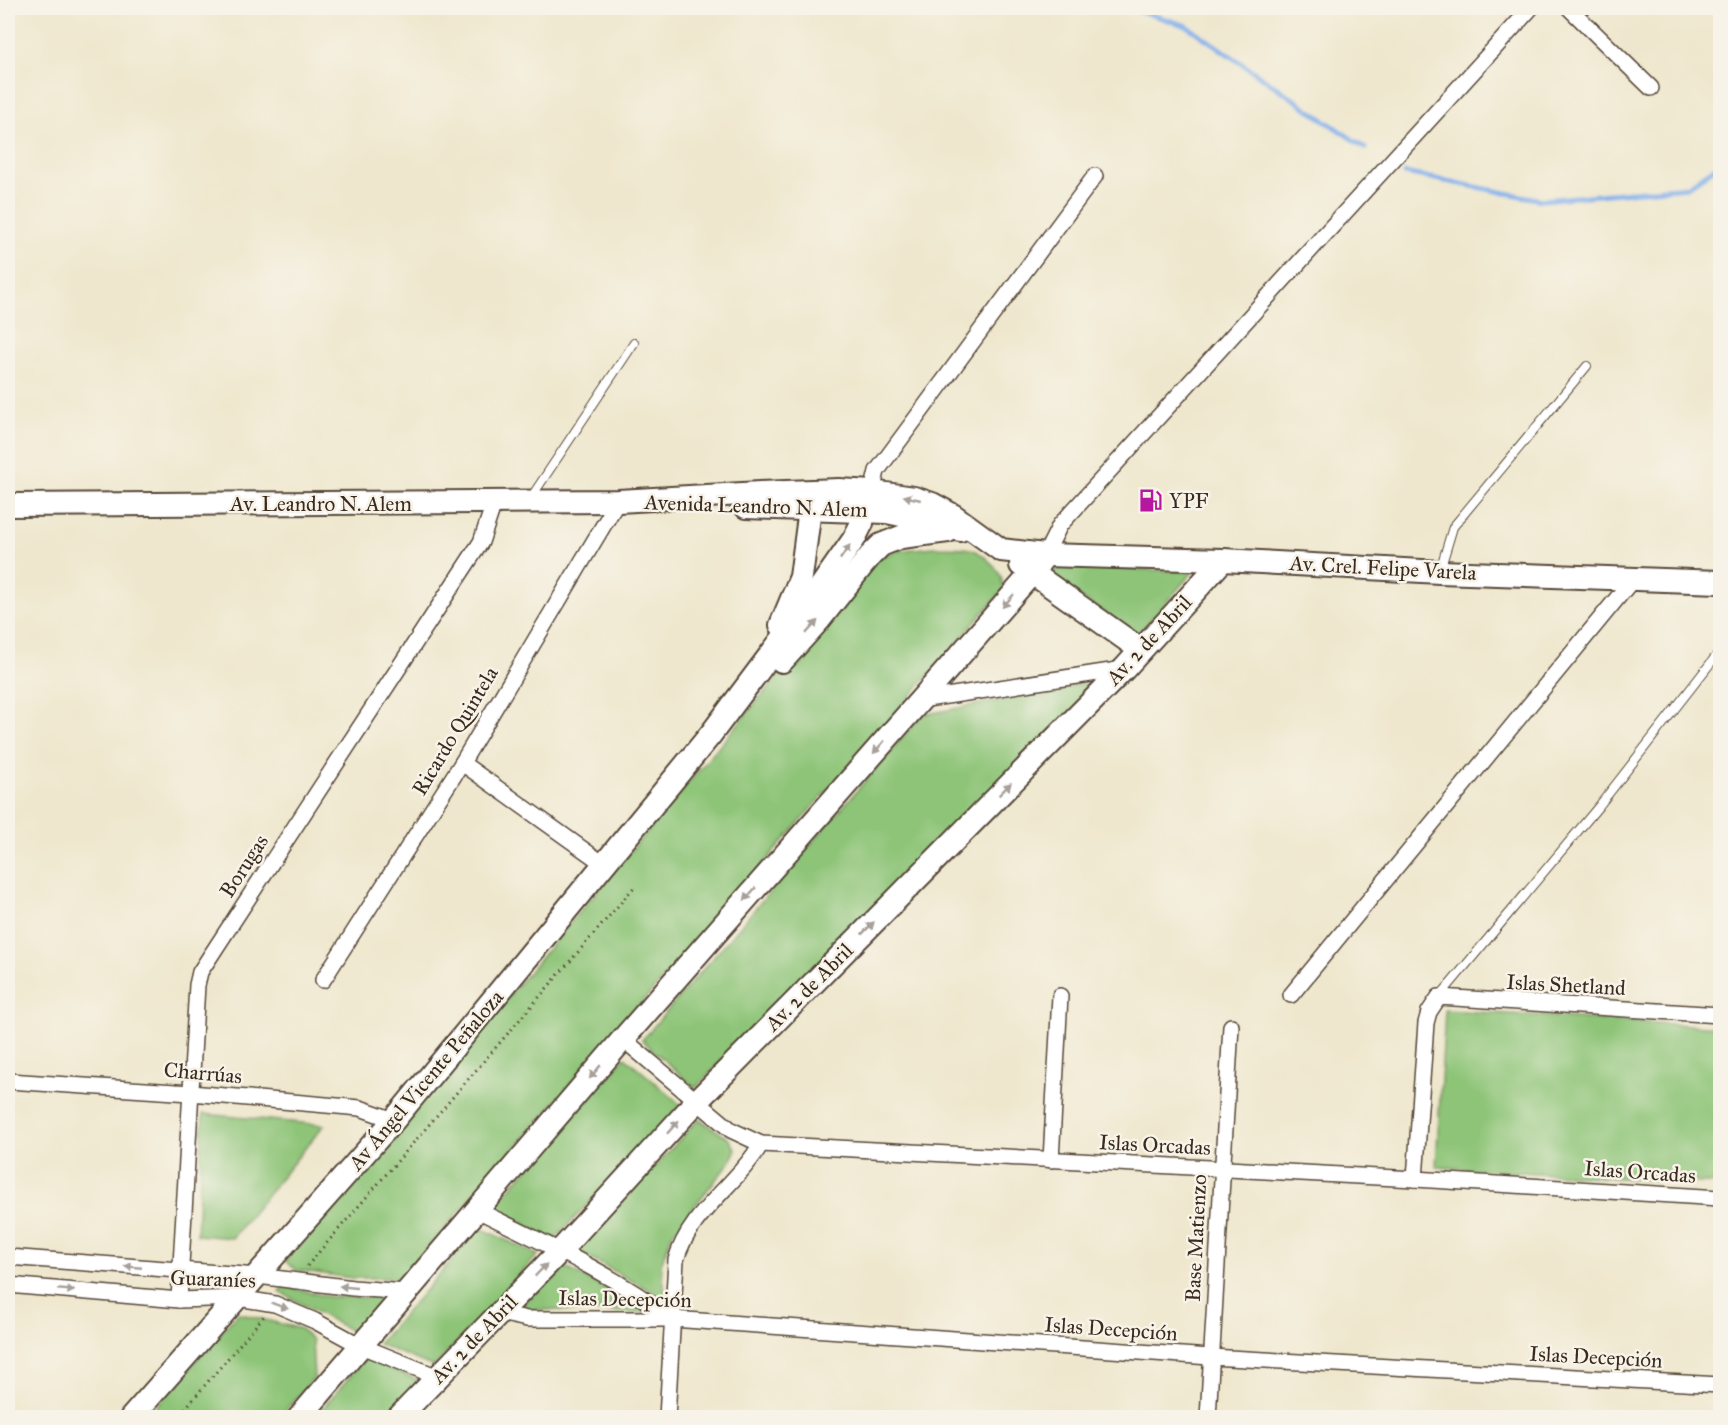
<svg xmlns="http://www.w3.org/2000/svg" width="1728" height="1425" font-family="'IM FELL Great Primer',serif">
	<rect width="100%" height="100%" fill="#f7f3e8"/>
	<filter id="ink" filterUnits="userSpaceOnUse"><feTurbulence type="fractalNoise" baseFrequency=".0167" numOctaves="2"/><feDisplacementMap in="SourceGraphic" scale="12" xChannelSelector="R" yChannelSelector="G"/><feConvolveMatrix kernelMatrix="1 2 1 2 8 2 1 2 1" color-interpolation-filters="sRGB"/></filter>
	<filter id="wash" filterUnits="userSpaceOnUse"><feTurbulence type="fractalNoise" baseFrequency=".008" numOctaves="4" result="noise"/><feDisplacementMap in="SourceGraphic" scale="24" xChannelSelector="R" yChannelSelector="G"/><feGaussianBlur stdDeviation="1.35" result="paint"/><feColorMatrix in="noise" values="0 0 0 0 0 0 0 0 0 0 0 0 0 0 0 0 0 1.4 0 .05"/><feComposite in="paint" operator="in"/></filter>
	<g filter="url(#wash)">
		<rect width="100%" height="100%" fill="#efe7cd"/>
		<g fill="#8dc477" stroke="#64774a" stroke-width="1.5">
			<path d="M 934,547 C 959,548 974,543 992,564 C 1001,574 1002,576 1003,590 L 401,1278 L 352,1278 L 296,1270 L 285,1261 L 878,558 L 895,551 Z"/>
			<path d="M 1060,565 L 1193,572 L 1138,634 L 1048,577 Z"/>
			<path d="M 1104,680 L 695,1088 L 642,1040 L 922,715 Z"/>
			<path d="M 1445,1010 L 1720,1027 L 1720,1184 L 1436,1167 Z"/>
			<path d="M 625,1057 L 681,1105 L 554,1240 L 493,1208 Z"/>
			<path d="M 203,1114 L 324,1125 L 232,1238 L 197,1235 Z"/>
			<path d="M 699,1119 L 728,1138 L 736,1149 L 730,1162 L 672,1234 L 661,1264 L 666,1299 L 576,1251 Z"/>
			<path d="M 480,1228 L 538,1255 L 434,1367 L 378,1344 Z"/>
			<path d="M 561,1265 L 651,1313 L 518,1309 Z"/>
			<path d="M 284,1286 L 330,1297 L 385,1297 L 353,1332 L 280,1292 Z"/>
			<path d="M 238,1313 L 301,1329 L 312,1340 L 314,1378 L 279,1417 L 146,1418 Z"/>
			<path d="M 365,1359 L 419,1380 L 384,1417 L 314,1418 Z"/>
		</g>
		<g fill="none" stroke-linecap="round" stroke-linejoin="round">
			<g stroke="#80afeb" stroke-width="5">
				<path d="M 1131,8 L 1187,26 L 1365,148"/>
				<path d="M 1405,173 L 1542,200 L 1687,187 L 1720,164"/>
			</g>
		</g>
	</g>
	<g filter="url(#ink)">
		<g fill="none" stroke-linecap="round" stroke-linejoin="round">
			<defs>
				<g id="lane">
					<path d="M 530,499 L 634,343"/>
					<path d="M 1440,570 L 1453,527 L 1587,366"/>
					<path d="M 1440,996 L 1599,806 L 1720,651"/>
				</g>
				<g id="street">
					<path d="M 1569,8 L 1651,88"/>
					<path d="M 872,492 L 877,471 L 1095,176"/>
					<path d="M 1045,555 L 1060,525 L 1531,8"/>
					<path d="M 920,700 L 1124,669"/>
					<path d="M 462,763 L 605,865"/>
					<path d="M 323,980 L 462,763 L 618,501"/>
					<path d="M 1291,995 L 1633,579"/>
					<path d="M 623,1039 L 731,1130 L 761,1144 L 1415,1179 L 1720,1198"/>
					<path d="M 8,1081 L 191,1093 L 360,1108 L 394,1120"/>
					<path d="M 1051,1160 L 1060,996"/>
					<path d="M 1415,1179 L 1426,1023 L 1429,1012 L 1439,997 L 1720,1015"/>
					<path d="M 477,1210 C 544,1243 613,1274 672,1319"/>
					<path d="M 8,1257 L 258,1276 L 353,1288 L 406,1292"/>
					<path d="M 8,1285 L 179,1300 L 238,1298 L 275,1304 L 315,1321 L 361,1346 L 438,1377"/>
					<path d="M 179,1300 L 197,985 L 200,972 L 481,542 L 494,503"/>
					<path d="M 500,1313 L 527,1319 L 672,1319 L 1210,1357 L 1720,1385"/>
					<path d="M 667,1418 L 676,1260 C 689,1213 737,1185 761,1144"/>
					<path d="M 1208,1418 L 1231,1026"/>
				</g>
				<g id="secondary">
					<path d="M 8,505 L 618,501 L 760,493 L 839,490 L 872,492 L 914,498 L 932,504 L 954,516 L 1001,550 L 1045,555 L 1223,560 L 1440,572 L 1720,582"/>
					<path d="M 746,507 L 887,512 L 929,521 L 960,530"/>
					<path d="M 1021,565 L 1141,650"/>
					<path d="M 781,625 L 801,577 L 810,509 L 812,503 L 818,497"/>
					<path d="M 782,661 L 820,619 L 870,556 L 881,545 L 901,537 L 948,531"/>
					<path d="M 131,1418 L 394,1120 L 711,734 L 810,602 L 854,539 L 862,523 L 864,510 L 861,496 L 857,492"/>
					<path d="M 299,1418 L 623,1039 L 1032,573 L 1045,555"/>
					<path d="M 398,1418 L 560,1251 L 696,1102 L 1124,669 L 1223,560"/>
				</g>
			</defs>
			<use href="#lane" stroke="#564638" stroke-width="10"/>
			<use href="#street" stroke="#564638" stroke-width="18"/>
			<use href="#secondary" stroke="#564638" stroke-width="26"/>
			<g stroke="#564638" stroke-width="3" stroke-dasharray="1.5 4.5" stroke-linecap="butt">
				<path d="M 307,1266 L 636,885"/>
				<path d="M 177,1418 L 264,1316"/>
			</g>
			<use href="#lane" stroke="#fff" stroke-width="8"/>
			<use href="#street" stroke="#fff" stroke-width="15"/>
			<use href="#secondary" stroke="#fff" stroke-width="22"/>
		</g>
		<defs><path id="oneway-solid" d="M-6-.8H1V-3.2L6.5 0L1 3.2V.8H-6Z" transform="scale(1.5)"/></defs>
		<g fill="#a79f9a">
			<use href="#oneway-solid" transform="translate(912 498) rotate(-167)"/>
			<use href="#oneway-solid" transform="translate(845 552) rotate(-56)"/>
			<use href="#oneway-solid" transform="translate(1008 601) rotate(131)"/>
			<use href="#oneway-solid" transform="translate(812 627) rotate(-48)"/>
			<use href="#oneway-solid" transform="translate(879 747) rotate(131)"/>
			<use href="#oneway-solid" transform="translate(1005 789) rotate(-45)"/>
			<use href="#oneway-solid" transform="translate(750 894) rotate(131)"/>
			<use href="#oneway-solid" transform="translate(868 928) rotate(-45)"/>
			<use href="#oneway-solid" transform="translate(595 1072) rotate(130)"/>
			<use href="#oneway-solid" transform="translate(673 1127) rotate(-48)"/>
			<use href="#oneway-solid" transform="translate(133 1267) rotate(-175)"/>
			<use href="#oneway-solid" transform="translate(541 1270) rotate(-46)"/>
			<use href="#oneway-solid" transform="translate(348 1287) rotate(-174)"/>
			<use href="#oneway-solid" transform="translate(66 1290) rotate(5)"/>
			<use href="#oneway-solid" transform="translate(280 1306) rotate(20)"/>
		</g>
	</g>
	<defs>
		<symbol id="fuel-bare" viewBox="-9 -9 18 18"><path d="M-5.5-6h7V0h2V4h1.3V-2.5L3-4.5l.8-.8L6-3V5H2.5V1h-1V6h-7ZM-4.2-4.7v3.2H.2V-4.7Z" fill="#b5179e" stroke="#f7f3e8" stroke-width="2.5" paint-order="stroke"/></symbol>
	</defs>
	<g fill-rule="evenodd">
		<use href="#fuel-bare" x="1134" y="484" width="33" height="33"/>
	</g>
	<g text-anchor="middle" stroke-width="5" stroke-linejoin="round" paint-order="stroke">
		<g font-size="21" fill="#3b2a1e" stroke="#f7f3e8" text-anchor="start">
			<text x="1169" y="508">YPF</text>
		</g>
		<g font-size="21" fill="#3b2a1e" stroke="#f7f3e8">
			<text x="321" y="511">Av. Leandro N. Alem</text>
			<text transform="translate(756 506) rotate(2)" y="7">Avenida Leandro N. Alem</text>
			<text transform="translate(1383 568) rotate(3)" y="7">Av. Crel. Felipe Varela</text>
			<text transform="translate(1149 640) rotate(-47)" y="7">Av. 2 de Abril</text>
			<text transform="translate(455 731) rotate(-59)" y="7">Ricardo Quintela</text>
			<text transform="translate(244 866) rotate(-57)" y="7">Borugas</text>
			<text transform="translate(1566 985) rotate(3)" y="7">Islas Shetland</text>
			<text transform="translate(809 987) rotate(-45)" y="7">Av. 2 de Abril</text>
			<text transform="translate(203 1073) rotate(5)" y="7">Charrúas</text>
			<text transform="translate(426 1080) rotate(-50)" y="7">Av Ángel Vicente Peñaloza</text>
			<text transform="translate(1155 1145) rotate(3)" y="7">Islas Orcadas</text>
			<text transform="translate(1640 1172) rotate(4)" y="7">Islas Orcadas</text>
			<text transform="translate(1196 1238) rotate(-87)" y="7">Base Matienzo</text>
			<text transform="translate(213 1279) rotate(2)" y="7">Guaraníes</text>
			<text transform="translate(625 1299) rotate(1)" y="7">Islas Decepción</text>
			<text transform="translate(1111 1329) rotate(4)" y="7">Islas Decepción</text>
			<text transform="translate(474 1339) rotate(-46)" y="7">Av. 2 de Abril</text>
			<text transform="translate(1596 1357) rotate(3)" y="7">Islas Decepción</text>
		</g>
	</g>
	<rect width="1728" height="1425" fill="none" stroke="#f7f3e8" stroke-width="30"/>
</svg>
